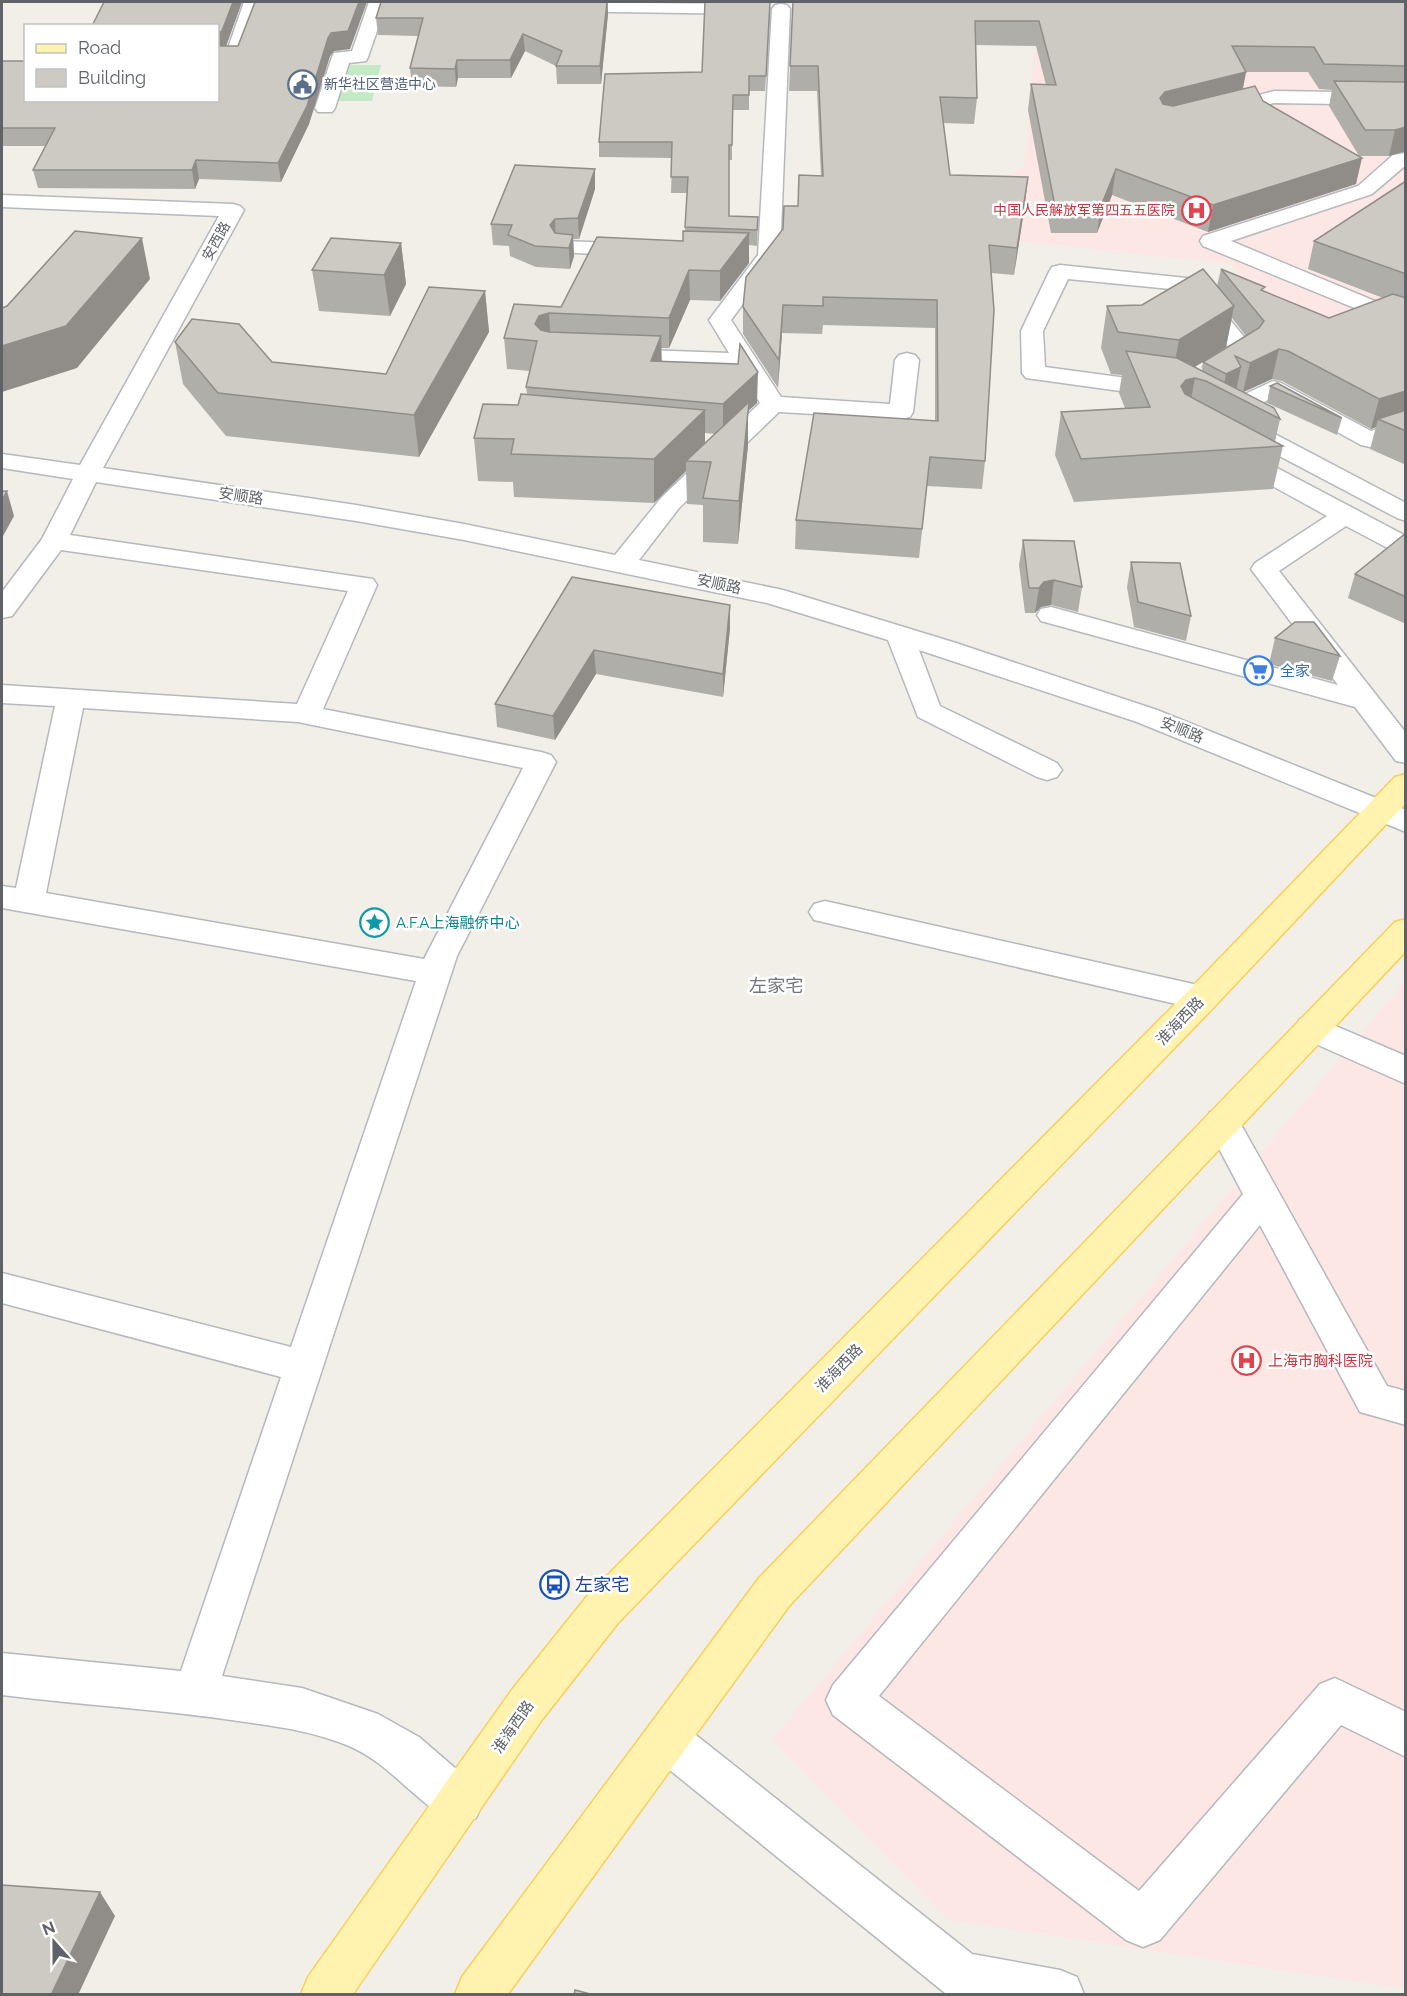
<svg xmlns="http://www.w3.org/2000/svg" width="1407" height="1996" font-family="Raleway,'Noto Sans SC',sans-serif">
	<rect width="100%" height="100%" fill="#f1efe8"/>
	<g fill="#fde7e5">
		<path d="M 1034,52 L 1203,62 L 1405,62 L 1405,382 L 1310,370 L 1231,264 L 979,237 L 995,182 L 1024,167 Z"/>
		<path d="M 1405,981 L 1405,1989 L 948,1920 L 772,1740 Z"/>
	</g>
	<path fill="#c3eac4" d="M 348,65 L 381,65 L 372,101 L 337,101 Z"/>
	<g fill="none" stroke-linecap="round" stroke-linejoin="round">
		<defs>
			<g id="minor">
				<path d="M 244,2 L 262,2 L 243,57 L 241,61 L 218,62 L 218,52 L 227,51 Z"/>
				<path d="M 369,2 L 387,2 L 368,57 L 366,61 L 349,63 L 335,108 L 332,112 L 318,112 L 315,108 L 332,57 L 334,53 L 352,51 Z"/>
				<path d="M 539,2 L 750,4 L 756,5 L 759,9 L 756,13 L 750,14 L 547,11 L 541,10 L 538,6 Z"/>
				<path d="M 781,4 L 787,5 L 790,9 L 780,255 L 731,320 L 781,397 L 890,404 L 895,360 L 899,355 L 907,353 L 915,355 L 919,360 L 913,412 L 910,417 L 901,419 L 779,412 L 679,508 L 639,560 L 783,590 L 956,643 L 1157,710 L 1406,810 L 1406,832 L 1137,722 L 919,650 L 940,706 L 1057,763 L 1062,770 L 1057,777 L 1047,780 L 1037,777 L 918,717 L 888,640 L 767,603 L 464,540 L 356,521 L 96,482 L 70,535 L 373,579 L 377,585 L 323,709 L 541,752 L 551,755 L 556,762 L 457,956 L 222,1676 L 302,1688 L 378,1714 L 419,1737 L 476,1786 L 483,1802 L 476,1818 L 460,1825 C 418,1807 392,1764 349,1746 C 313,1731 276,1726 238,1721 C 159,1709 80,1705 2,1695 L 2,1653 L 181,1671 L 281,1377 L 2,1303 L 2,1273 L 291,1347 L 416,981 L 2,908 L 2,886 L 16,888 L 55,706 L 2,703 L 2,685 L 297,704 L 348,591 L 61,550 L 12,616 L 2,618 L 2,592 L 42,539 L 73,479 L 2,468 L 2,454 L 80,465 L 219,216 L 2,207 L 2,195 L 233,204 L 240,206 L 244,210 L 103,468 L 356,505 L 464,524 L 615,555 L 661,498 L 760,403 L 738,368 L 616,363 L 608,361 L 604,356 L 608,351 L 616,349 L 729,353 L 709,320 L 758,255 L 772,9 L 775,5 ZM 83,708 L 298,722 L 523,768 L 424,959 L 46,893 Z"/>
				<path d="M 1274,91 L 1406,93 L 1406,105 L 1274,103 L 1220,117 L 1213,115 L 1210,111 L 1213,107 Z"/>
				<path d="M 1406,153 L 1406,165 L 1372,194 L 1231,241 L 1406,314 L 1406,329 L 1203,246 L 1200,241 L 1203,236 L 1358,186 L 1393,155 Z"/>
				<path d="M 564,241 L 635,244 L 643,245 L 646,250 L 643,255 L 635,256 L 556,252 L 553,247 L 556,242 Z"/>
				<path d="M 1060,265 L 1196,279 L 1255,350 C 1246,363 1222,376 1207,372 L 1203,367 L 1207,362 L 1229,348 L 1181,290 L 1068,279 L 1043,331 L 1045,367 L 1164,383 L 1172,385 L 1176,390 L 1172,395 L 1164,397 L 1026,378 L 1022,373 L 1021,331 L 1049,272 L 1052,267 Z"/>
				<path d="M 1273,381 L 1281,383 L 1371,431 L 1406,419 L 1406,435 L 1370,447 L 1361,445 L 1273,397 C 1255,407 1232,425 1211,420 L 1208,415 L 1211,410 Z"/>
				<path d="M 1243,420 L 1252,422 L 1406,503 L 1406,521 L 1397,518 L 1234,432 L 1231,427 L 1234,422 Z"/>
				<path d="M 1236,449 L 1245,451 L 1406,536 L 1406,555 L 1397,553 L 1346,526 L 1279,571 L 1406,733 L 1406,763 L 1396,761 L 1355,707 L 1041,621 L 1037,615 L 1041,609 L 1051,607 L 1338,685 L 1251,569 L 1255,563 L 1327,516 L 1227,461 L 1224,456 L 1227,451 Z"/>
				<path d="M 825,901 L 1202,986 L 1214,989 L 1218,998 L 1214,1007 L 1202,1010 L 814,920 L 809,912 L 814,904 Z"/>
				<path d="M 1312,1016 L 1406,1056 L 1406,1084 L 1300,1037 L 1295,1028 L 1300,1019 Z"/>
				<path d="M 1222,1109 L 1234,1112 L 1387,1386 L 1406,1391 L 1406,1425 L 1360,1412 L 1260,1225 L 879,1696 L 1139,1891 L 1320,1684 L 1335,1678 L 1406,1712 L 1406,1757 L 1341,1725 L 1160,1940 L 1143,1947 L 1126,1940 L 833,1715 L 826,1700 L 833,1685 L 1243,1194 L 1205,1122 L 1210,1112 Z"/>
				<path d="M 666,1717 L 682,1724 L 972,1954 L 1060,1970 L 1077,1977 L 1084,1994 L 945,1993 L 650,1754 L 644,1739 L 650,1724 Z"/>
			</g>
			<g id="major">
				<path d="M 1406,774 L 1406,803 L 1214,1007 L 618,1623 L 541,1721 L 353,1994 L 301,1994 L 308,1977 L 511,1691 L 588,1595 L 1190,989 L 1395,777 Z"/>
				<path d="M 1406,919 L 1406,951 L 789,1606 L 508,1994 L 455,1994 L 462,1977 L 759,1578 L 1395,922 Z"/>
			</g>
		</defs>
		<use href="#minor" stroke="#b5b8bc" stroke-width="3"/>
		<use href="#major" stroke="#f9cf59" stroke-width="3"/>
		<use href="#minor" fill="#fff" fill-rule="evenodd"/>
		<use href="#major" fill="#fff3af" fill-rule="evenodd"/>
	</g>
	<g fill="#b0aea9" fill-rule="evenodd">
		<path d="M 242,2 L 226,46 L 350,49 L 334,51 L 330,56 L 309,124 L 281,182 L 199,179 L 195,189 L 38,188 L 33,170 L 45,146 L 2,146 L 2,61 L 26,100 L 218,26 Z"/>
		<path d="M 381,2 L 608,2 L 608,14 L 601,84 L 557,84 L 556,66 L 525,51 L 511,78 L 458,78 L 456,87 L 412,86 L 410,68 L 418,36 L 378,35 L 376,18 Z"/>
		<path d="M 755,2 L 1406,2 L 1406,151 L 1389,156 L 1359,156 L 1356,184 L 1208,232 L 1112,195 L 1097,233 L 1051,233 L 1028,110 L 1031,84 L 1046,85 L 1036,46 L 976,45 L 977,98 L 974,124 L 943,123 L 950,175 L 1025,204 L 1014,275 L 991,273 L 985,461 L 982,489 L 927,486 L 919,558 L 795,549 L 796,520 L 935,421 L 935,328 L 823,325 L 822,334 L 782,333 L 778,388 L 743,334 L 743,307 L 783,229 L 821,176 L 817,91 L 789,91 L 793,2 ZM 1246,72 L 1308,72 L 1319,89 L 1332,90 L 1329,106 L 1359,156 L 1243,89 Z"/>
		<path d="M 770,16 L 765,91 L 749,91 L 749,110 L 732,110 L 732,160 L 729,160 L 729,216 L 758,217 L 757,246 L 749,245 L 749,263 L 720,301 L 690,300 L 669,348 L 661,348 L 661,361 L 757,403 L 748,411 L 748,445 L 738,544 L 703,542 L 703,505 L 687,504 L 686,471 L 654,503 L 514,497 L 513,482 L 478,481 L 474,438 L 518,405 L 527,394 L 526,387 L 530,371 L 507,369 L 504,338 L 514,304 L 561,307 L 683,241 L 685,231 L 687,193 L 671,193 L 672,158 L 599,157 L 599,142 L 702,72 ZM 705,433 L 715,434 L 705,443 Z"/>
		<path d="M 1406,181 L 1406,465 L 1370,449 L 1376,427 L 1371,429 L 1282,381 L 1272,379 L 1244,392 L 1280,419 L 1275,442 L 1283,446 L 1273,489 L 1074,502 L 1055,455 L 1061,412 L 1125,408 L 1119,393 L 1122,375 L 1111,374 L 1101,348 L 1107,306 L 1142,305 L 1217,286 L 1221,269 L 1264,291 L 1329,318 L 1383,298 L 1308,269 L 1314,241 ZM 1232,318 L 1246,336 L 1203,362 L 1202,371 L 1195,367 L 1226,347 Z"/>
		<path d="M 595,189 L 579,239 L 573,239 L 574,256 L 570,269 L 536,267 L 510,256 L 509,246 L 493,245 L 491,224 Z"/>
		<path d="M 401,243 L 406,284 L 390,316 L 319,311 L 312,270 Z"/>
		<path d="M 485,291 L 489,332 L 419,457 L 226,436 L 183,384 L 175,342 L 272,362 L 386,374 Z"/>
		<path d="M 1270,386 L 1342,418 L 1337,435 L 1267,403 Z"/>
		<path d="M 1406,533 L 1406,624 L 1348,598 L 1355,574 Z"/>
		<path d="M 1023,540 L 1082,587 L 1078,612 L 1051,605 L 1041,607 L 1035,613 L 1025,613 L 1019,565 Z"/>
		<path d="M 1131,562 L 1191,616 L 1186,641 L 1134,627 L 1127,587 Z"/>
		<path d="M 572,577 L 730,628 L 723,697 L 596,674 L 555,740 L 497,727 L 495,704 Z"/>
		<path d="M 1275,638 L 1340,656 L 1332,681 L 1269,664 Z"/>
	</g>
	<g fill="#908d89">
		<path d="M 233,2 L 242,2 L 225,49 L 218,51 L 218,33 Z"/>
		<path d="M 359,2 L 367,2 L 350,49 L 334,51 L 330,56 L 309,124 L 281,182 L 278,163 L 328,38 Z"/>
		<path d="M 607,2 L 608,14 L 601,84 L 600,66 Z"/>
		<path d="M 523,34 L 525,51 L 511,78 L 510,60 Z"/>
		<path d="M 457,60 L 458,78 L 456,87 L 455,69 Z"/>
		<path d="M 1246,72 L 1241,97 L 1160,118 L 1160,98 L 1165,92 Z"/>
		<path d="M 1406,127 L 1406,151 L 1389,156 L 1395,130 Z"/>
		<path d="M 1362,158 L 1356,184 L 1208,232 L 1213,205 Z"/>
		<path d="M 196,160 L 199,179 L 195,189 L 192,170 Z"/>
		<path d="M 595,169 L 595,189 L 579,239 L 578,218 Z"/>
		<path d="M 1116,169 L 1112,195 L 1097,233 L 1101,206 Z"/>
		<path d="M 1028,177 L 1025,204 L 1014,275 L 1017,248 Z"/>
		<path d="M 555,219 L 556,240 L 550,225 Z"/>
		<path d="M 749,233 L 749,263 L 720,301 L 720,271 Z"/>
		<path d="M 573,235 L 574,256 L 570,269 L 569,248 Z"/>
		<path d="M 142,238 L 150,279 L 77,368 L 2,392 L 2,346 Z"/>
		<path d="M 401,243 L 406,284 L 390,316 L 384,275 Z"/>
		<path d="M 689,270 L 690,300 L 669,348 L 669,318 Z"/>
		<path d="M 485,291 L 489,332 L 419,457 L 414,415 Z"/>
		<path d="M 783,305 L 782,333 L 778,388 L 779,360 Z"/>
		<path d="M 1234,306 L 1226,347 L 1171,382 L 1179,340 Z"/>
		<path d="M 549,313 L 551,344 L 535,324 L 539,316 Z"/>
		<path d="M 661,336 L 662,367 L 651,361 Z"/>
		<path d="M 1279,349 L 1272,379 L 1243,392 L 1250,363 Z"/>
		<path d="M 1241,367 L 1235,396 L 1223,390 L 1226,374 Z"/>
		<path d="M 758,372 L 757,403 L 748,411 L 748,445 L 738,544 L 739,501 L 723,435 L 723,404 Z"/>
		<path d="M 1195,378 L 1187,421 L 1181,386 L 1186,380 Z"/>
		<path d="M 1406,391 L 1406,418 L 1378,419 L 1376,427 L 1371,429 L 1379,399 Z"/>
		<path d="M 705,410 L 705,453 L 686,461 L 686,471 L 654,503 L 654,459 Z"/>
		<path d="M 7,491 L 14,516 L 2,538 L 2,500 Z"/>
		<path d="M 1054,580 L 1051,605 L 1041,607 L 1035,613 L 1039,588 L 1044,582 Z"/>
		<path d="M 730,605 L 730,628 L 723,697 L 723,674 Z"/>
		<path d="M 594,650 L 596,674 L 555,740 L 553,716 Z"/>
		<path d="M 100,1892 L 115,1916 L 78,1995 L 51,1995 Z"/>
	</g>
	<g fill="#cdcac4" stroke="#908d89" stroke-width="1.5">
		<path d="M 104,2 L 233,2 L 222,31 L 218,33 L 218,26 L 92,26 Z"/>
		<path d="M 255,2 L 359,2 L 348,31 L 331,33 L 328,38 L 307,106 L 278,163 L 196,160 L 192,170 L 33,170 L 55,128 L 2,128 L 2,61 L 26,61 L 26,100 L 218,100 L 218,46 L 238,46 Z"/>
		<path d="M 381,2 L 607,2 L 600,66 L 556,66 L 562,51 L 523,34 L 510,60 L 457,60 L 455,69 L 410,68 L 423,18 L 376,18 Z"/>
		<path d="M 705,2 L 770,2 L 766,76 L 749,76 L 749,95 L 733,95 L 732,145 L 729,145 L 729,216 L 758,217 L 757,230 L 685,227 L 688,177 L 671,177 L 672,142 L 599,142 L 605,74 L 702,72 Z"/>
		<path d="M 793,2 L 1406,2 L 1406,66 L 1324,64 L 1314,47 L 1232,46 L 1246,72 L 1165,92 L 1160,98 L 1163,104 L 1173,106 L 1255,86 L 1263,101 L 1362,158 L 1213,205 L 1116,169 L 1101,206 L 1055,206 L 1031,84 L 1056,85 L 1039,21 L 975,21 L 977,98 L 940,97 L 950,175 L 1028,177 L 1017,248 L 989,245 L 994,310 L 985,461 L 930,457 L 922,529 L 796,520 L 814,413 L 938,421 L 937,300 L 823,297 L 823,306 L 783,305 L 779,360 L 743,307 L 746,277 L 783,229 L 784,206 L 798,206 L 799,175 L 823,176 L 818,66 L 790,66 Z"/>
		<path d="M 1334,81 L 1406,82 L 1406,127 L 1395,130 L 1365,130 Z"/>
		<path d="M 515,165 L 595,169 L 578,218 L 555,219 L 550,225 L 555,233 L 573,235 L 569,248 L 535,246 L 508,235 L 512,225 L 491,224 Z"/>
		<path d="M 1406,181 L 1406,274 L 1314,241 Z"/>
		<path d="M 75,231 L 142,238 L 66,326 L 2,346 L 2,308 L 7,306 Z"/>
		<path d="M 683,231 L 749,233 L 720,271 L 689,270 L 669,318 L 549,313 L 539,316 L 535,324 L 541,330 L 549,332 L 661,336 L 651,361 L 738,364 L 740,344 L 758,372 L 723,404 L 526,387 L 537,341 L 504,338 L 514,304 L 561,307 L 597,237 L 683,241 Z"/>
		<path d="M 331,238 L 401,243 L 384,275 L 312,270 Z"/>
		<path d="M 1203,269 L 1234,306 L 1179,340 L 1118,332 L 1107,306 L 1142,305 Z"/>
		<path d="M 1221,269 L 1265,287 L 1261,290 L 1329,318 L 1393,294 L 1406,298 L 1406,391 L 1379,399 L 1288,351 L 1279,349 L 1250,363 L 1235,356 L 1241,367 L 1226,374 L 1203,362 L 1259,328 L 1264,321 Z"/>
		<path d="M 429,287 L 485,291 L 414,415 L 218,393 L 175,342 L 192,319 L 239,324 L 272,362 L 386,374 Z"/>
		<path d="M 1126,351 L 1177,358 L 1274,408 L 1280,419 L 1206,381 L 1195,378 L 1186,380 L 1181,386 L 1185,394 L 1283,446 L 1081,459 L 1061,412 L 1150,407 Z"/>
		<path d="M 1277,383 L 1342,418 L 1270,386 Z"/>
		<path d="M 521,394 L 705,410 L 654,459 L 511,454 L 514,439 L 474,438 L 483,404 L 518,405 Z"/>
		<path d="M 749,402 L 739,501 L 703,498 L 711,462 L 686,461 Z"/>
		<path d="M 1406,410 L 1406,431 L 1378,419 Z"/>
		<path d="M 2,491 L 7,491 L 2,500 Z"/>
		<path d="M 1406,533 L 1406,597 L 1355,574 Z"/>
		<path d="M 1023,540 L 1074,541 L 1082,587 L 1054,580 L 1044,582 L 1039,588 L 1029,588 Z"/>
		<path d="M 1131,562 L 1180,563 L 1191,616 L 1138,602 Z"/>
		<path d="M 572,577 L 730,605 L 723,674 L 594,650 L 553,716 L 495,704 Z"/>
		<path d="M 1295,622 L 1314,622 L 1340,656 L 1275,638 Z"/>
		<path d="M 2,1885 L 100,1892 L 51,1995 L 2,1995 Z"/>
		<path d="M 575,1990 L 594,1995 L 574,1995 Z"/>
	</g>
	<defs>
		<symbol id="civic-ring" viewBox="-11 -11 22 22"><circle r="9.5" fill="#fff" stroke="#5c6f8a" stroke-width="1.5"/><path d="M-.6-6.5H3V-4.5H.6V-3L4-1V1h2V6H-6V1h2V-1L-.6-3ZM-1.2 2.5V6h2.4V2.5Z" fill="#5c6f8a"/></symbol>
		<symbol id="hospital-ring" viewBox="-11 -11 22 22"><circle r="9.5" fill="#fff" stroke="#e0444e" stroke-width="1.5"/><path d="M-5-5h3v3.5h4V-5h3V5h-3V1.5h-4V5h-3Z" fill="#e0444e"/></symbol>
		<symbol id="supermarket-ring" viewBox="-11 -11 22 22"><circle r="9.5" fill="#fff" stroke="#3f7fe0" stroke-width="1.5"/><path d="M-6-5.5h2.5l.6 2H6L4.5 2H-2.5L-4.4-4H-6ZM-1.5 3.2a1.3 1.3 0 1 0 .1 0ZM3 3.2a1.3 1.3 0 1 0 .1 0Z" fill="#3f7fe0"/></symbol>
		<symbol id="sight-ring" viewBox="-11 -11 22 22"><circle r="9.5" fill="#fff" stroke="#0f9aa8" stroke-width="1.5"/><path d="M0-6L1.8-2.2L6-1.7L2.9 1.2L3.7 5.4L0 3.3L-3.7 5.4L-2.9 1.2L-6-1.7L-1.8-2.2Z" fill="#0f9aa8"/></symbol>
		<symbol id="bus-ring" viewBox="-11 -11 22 22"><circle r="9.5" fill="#fff" stroke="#1a4fb4" stroke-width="1.5"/><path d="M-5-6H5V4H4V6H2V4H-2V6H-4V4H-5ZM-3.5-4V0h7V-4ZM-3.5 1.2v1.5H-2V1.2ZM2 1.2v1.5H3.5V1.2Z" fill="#1a4fb4"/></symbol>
	</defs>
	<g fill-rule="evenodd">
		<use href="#civic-ring" x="286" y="68" width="33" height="33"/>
		<use href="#hospital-ring" x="1180" y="194" width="33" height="33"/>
		<use href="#supermarket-ring" x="1242" y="654" width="33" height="33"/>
		<use href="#sight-ring" x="358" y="906" width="33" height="33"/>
		<use href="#hospital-ring" x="1230" y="1344" width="33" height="33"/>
		<use href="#bus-ring" x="538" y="1568" width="33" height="33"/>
	</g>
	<g text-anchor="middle" stroke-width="5" stroke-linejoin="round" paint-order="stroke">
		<g font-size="14" fill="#4e5e75" stroke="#fff" text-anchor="start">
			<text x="324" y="89">新华社区营造中心</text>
		</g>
		<g font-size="14" fill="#be3a42" stroke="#fff" text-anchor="end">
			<text x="1175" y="215">中国人民解放军第四五五医院</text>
		</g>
		<g font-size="14" fill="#5f6368" stroke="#fff">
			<text transform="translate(216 241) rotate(-61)" y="5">安西路</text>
		</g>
		<g font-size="15" fill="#5f6368" stroke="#fff">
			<text transform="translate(241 496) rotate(8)" y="5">安顺路</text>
			<text transform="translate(719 584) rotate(12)" y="5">安顺路</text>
			<text transform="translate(1182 730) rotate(22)" y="5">安顺路</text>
			<text transform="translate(1180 1021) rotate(-46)" y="5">淮海西路</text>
			<text transform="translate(839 1368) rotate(-46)" y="5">淮海西路</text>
			<text transform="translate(513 1727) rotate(-55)" y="5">淮海西路</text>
		</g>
		<g font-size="15" fill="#366cbe" stroke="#fff" text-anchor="start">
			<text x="1280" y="676">全家</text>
		</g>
		<g font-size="15" fill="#0d838f" stroke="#fff" text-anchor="start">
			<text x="396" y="928">A.F.A上海融侨中心</text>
		</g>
		<g font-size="15" fill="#be3a42" stroke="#fff" text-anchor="start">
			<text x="1268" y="1366">上海市胸科医院</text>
		</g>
		<g font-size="18" fill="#6f757a" stroke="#fff">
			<text x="776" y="992">左家宅</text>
		</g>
		<g font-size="18" fill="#164399" stroke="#fff" text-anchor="start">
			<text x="575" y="1591">左家宅</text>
		</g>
	</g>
	<rect width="1407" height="1996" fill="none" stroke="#5f6368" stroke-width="6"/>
	<rect x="24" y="24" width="195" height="78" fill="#ffffff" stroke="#bfc1c3" stroke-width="1.5"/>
	<rect x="36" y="44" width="30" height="9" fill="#fff3af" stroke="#bfc1c3" stroke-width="1.5"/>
	<text x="78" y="54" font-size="18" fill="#5f6368">Road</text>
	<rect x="36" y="69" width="30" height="18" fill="#cdcac4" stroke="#bfc1c3" stroke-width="1.5"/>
	<text x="78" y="84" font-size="18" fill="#5f6368">Building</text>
	<g transform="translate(54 1942) rotate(339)" stroke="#ffffff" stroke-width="4.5" paint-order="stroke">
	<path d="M0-4.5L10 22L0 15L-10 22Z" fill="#5f6368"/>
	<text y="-9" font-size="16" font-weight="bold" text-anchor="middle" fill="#5f6368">N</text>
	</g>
</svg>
